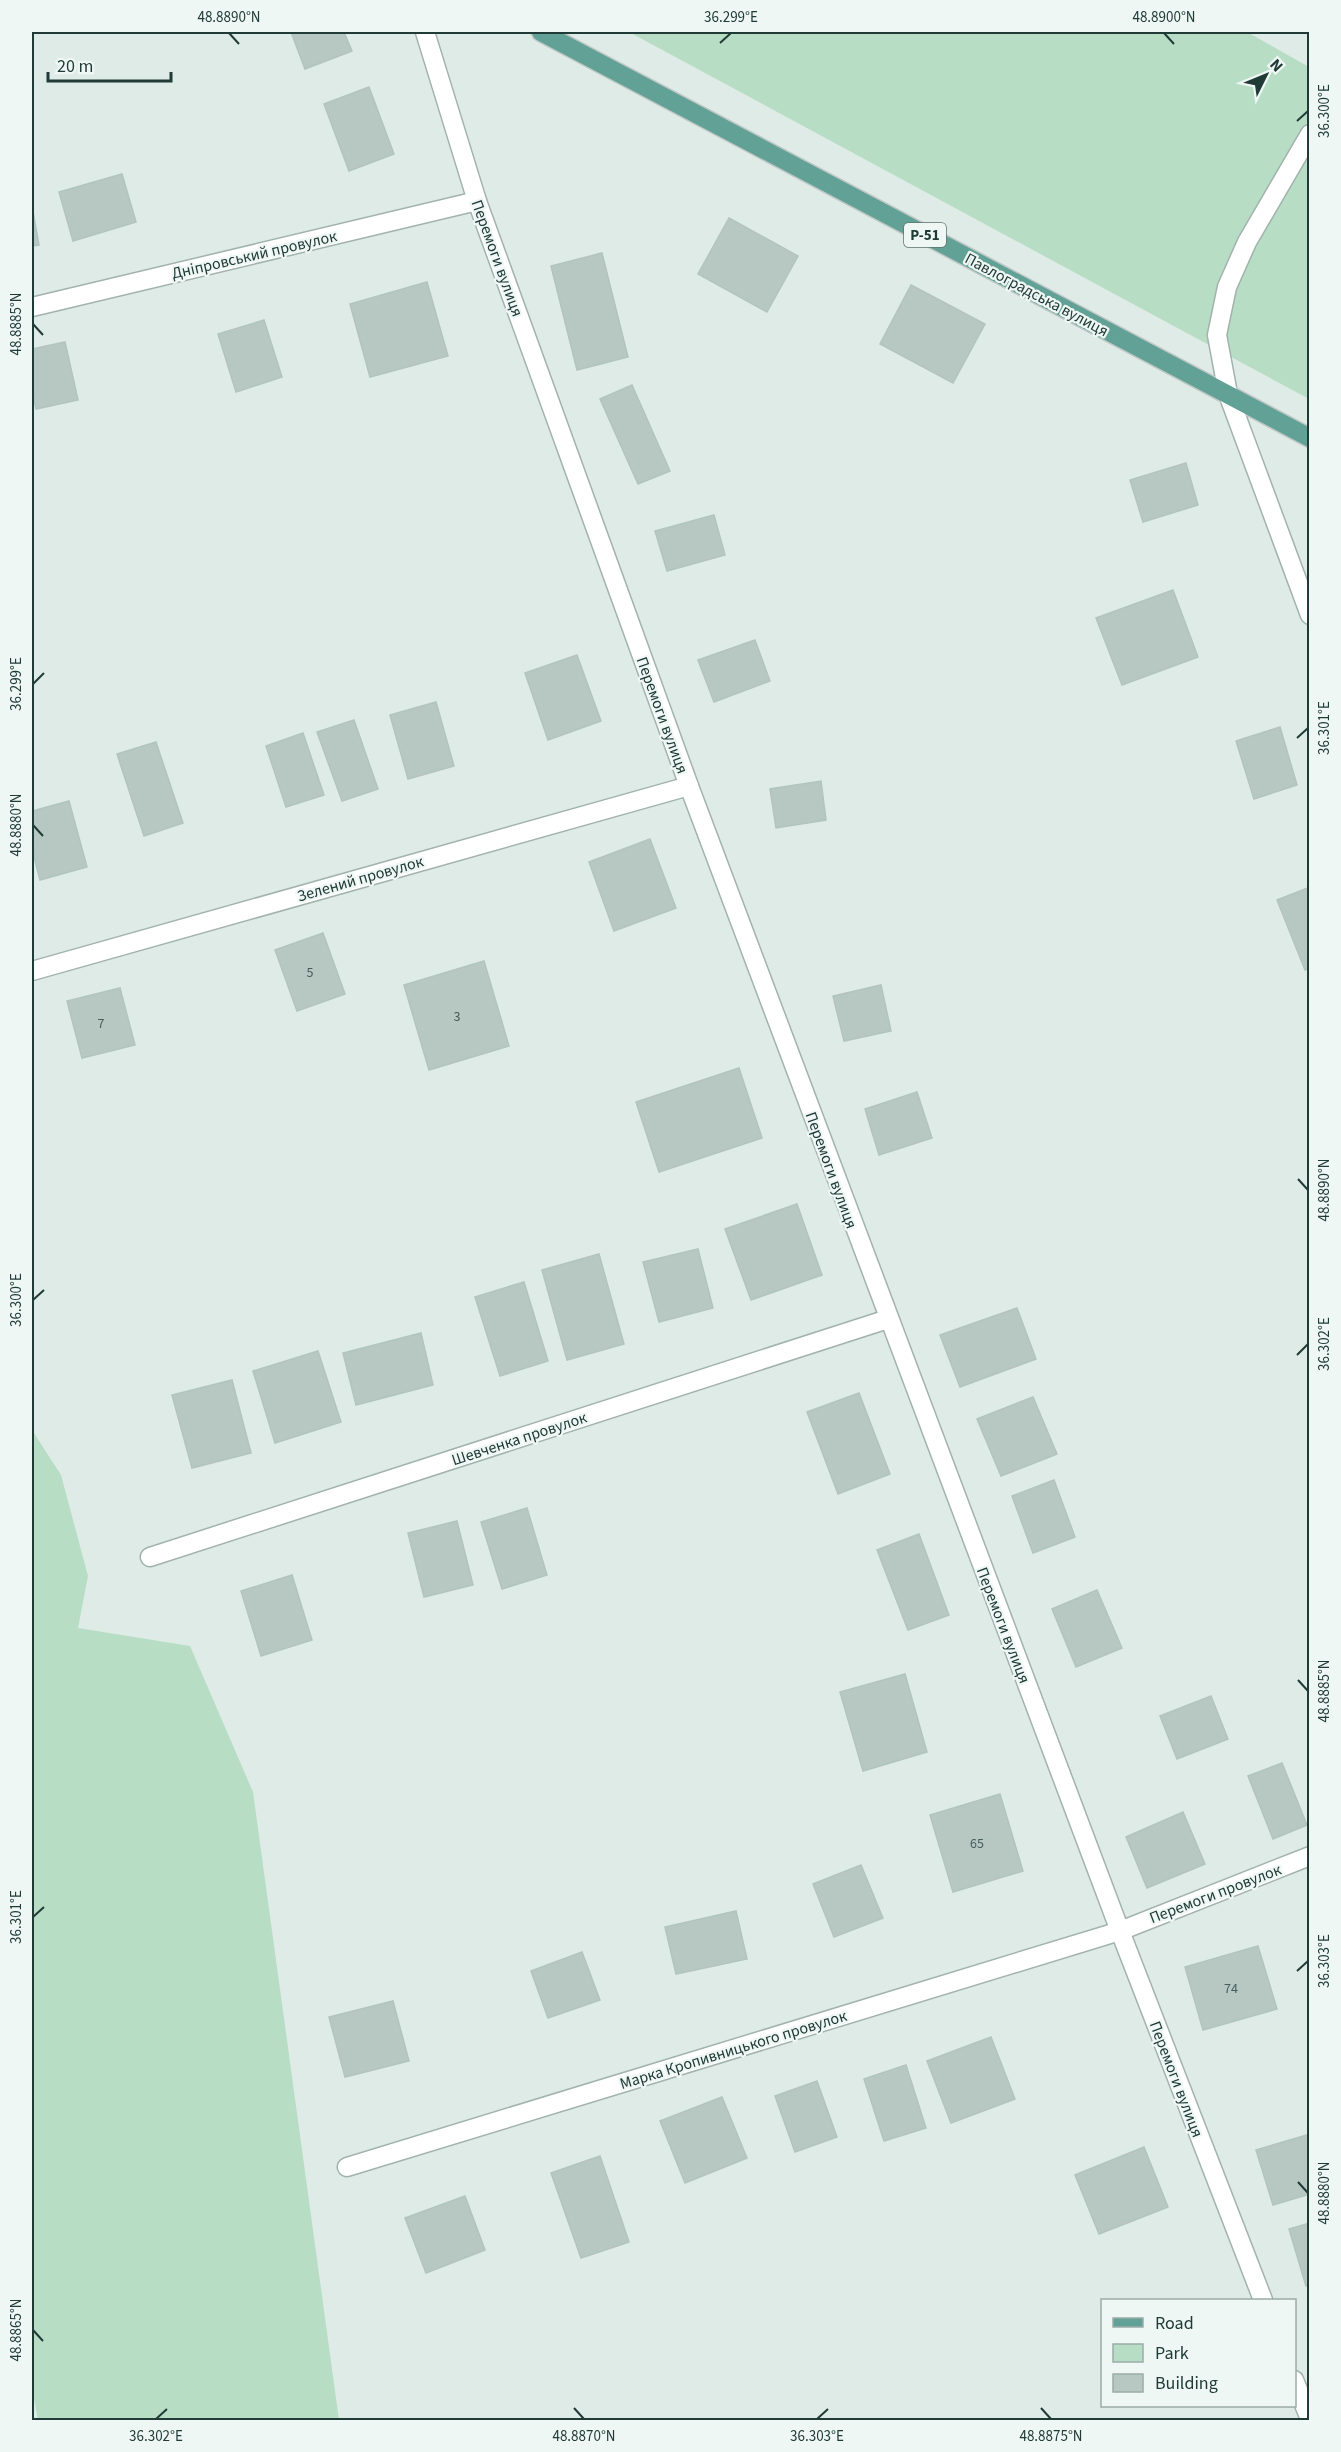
<svg xmlns="http://www.w3.org/2000/svg" width="1341" height="2452" font-family="'Source Sans 3',sans-serif">
	<rect width="100%" height="100%" fill="#dfebe6"/>
	<g fill="#b7ddc4">
		<path d="M 629,32 L 1247,32 L 1309,67 L 1309,399 Z"/>
		<path d="M 32,1430 L 61,1475 L 88,1576 L 78,1628 L 190,1646 L 253,1792 L 339,2420 L 38,2420 L 32,2388 Z"/>
	</g>
	<g fill="#b7c8c3" stroke="#b1c4be" stroke-width="1.5">
		<path d="M 291,32 L 344,32 L 352,51 L 305,69 Z"/>
		<path d="M 369,87 L 394,154 L 349,171 L 324,104 Z"/>
		<path d="M 122,174 L 136,222 L 73,241 L 59,192 Z"/>
		<path d="M 32,206 L 39,245 L 32,246 Z"/>
		<path d="M 729,218 L 798,256 L 767,312 L 698,274 Z"/>
		<path d="M 602,253 L 628,357 L 577,370 L 551,266 Z"/>
		<path d="M 427,282 L 448,356 L 370,377 L 350,304 Z"/>
		<path d="M 911,285 L 985,324 L 953,383 L 880,344 Z"/>
		<path d="M 264,320 L 282,377 L 236,392 L 218,334 Z"/>
		<path d="M 65,342 L 78,400 L 36,409 L 32,390 L 32,349 Z"/>
		<path d="M 632,385 L 670,471 L 638,484 L 600,399 Z"/>
		<path d="M 1186,463 L 1198,505 L 1143,522 L 1130,480 Z"/>
		<path d="M 714,515 L 725,555 L 667,571 L 655,531 Z"/>
		<path d="M 1173,590 L 1198,657 L 1122,685 L 1096,618 Z"/>
		<path d="M 755,640 L 770,681 L 714,702 L 698,660 Z"/>
		<path d="M 577,655 L 601,721 L 548,740 L 525,673 Z"/>
		<path d="M 436,702 L 454,766 L 408,779 L 390,715 Z"/>
		<path d="M 354,720 L 378,789 L 342,801 L 317,732 Z"/>
		<path d="M 1280,727 L 1297,785 L 1254,799 L 1236,741 Z"/>
		<path d="M 303,733 L 324,795 L 286,807 L 266,746 Z"/>
		<path d="M 156,742 L 183,823 L 144,836 L 117,754 Z"/>
		<path d="M 821,781 L 826,820 L 776,828 L 770,789 Z"/>
		<path d="M 69,801 L 87,867 L 40,880 L 32,849 L 32,811 Z"/>
		<path d="M 650,839 L 676,908 L 614,931 L 589,862 Z"/>
		<path d="M 1310,887 L 1310,968 L 1305,970 L 1277,900 Z"/>
		<path d="M 323,933 L 345,994 L 297,1011 L 275,950 Z"/>
		<path d="M 484,961 L 509,1046 L 429,1070 L 404,985 Z"/>
		<path d="M 881,985 L 891,1031 L 844,1041 L 833,996 Z"/>
		<path d="M 120,988 L 135,1045 L 82,1058 L 67,1001 Z"/>
		<path d="M 739,1068 L 762,1138 L 659,1172 L 636,1102 Z"/>
		<path d="M 917,1092 L 932,1138 L 879,1155 L 865,1109 Z"/>
		<path d="M 797,1204 L 822,1275 L 751,1300 L 725,1229 Z"/>
		<path d="M 698,1249 L 713,1308 L 659,1322 L 643,1262 Z"/>
		<path d="M 599,1254 L 624,1344 L 567,1360 L 542,1270 Z"/>
		<path d="M 524,1282 L 548,1361 L 500,1376 L 475,1297 Z"/>
		<path d="M 1017,1308 L 1036,1359 L 960,1387 L 940,1335 Z"/>
		<path d="M 421,1333 L 433,1385 L 356,1405 L 343,1353 Z"/>
		<path d="M 318,1351 L 341,1422 L 275,1443 L 253,1371 Z"/>
		<path d="M 232,1380 L 251,1453 L 192,1468 L 172,1395 Z"/>
		<path d="M 859,1393 L 890,1474 L 838,1494 L 807,1412 Z"/>
		<path d="M 1033,1397 L 1057,1454 L 1001,1476 L 977,1419 Z"/>
		<path d="M 1054,1480 L 1075,1537 L 1033,1553 L 1012,1496 Z"/>
		<path d="M 527,1508 L 547,1575 L 502,1589 L 481,1522 Z"/>
		<path d="M 457,1521 L 473,1585 L 424,1597 L 408,1533 Z"/>
		<path d="M 919,1534 L 949,1615 L 908,1630 L 877,1550 Z"/>
		<path d="M 292,1575 L 312,1640 L 261,1656 L 241,1591 Z"/>
		<path d="M 1097,1590 L 1122,1648 L 1076,1667 L 1052,1609 Z"/>
		<path d="M 905,1674 L 927,1752 L 863,1771 L 840,1692 Z"/>
		<path d="M 1211,1696 L 1228,1739 L 1177,1759 L 1160,1716 Z"/>
		<path d="M 1282,1763 L 1307,1825 L 1273,1839 L 1248,1776 Z"/>
		<path d="M 1000,1794 L 1023,1871 L 953,1892 L 930,1815 Z"/>
		<path d="M 1183,1812 L 1205,1864 L 1147,1888 L 1126,1837 Z"/>
		<path d="M 861,1865 L 883,1918 L 834,1937 L 813,1884 Z"/>
		<path d="M 736,1911 L 747,1959 L 676,1974 L 665,1927 Z"/>
		<path d="M 1258,1946 L 1277,2009 L 1203,2030 L 1185,1967 Z"/>
		<path d="M 582,1952 L 600,2000 L 548,2018 L 531,1971 Z"/>
		<path d="M 393,2001 L 409,2061 L 345,2077 L 329,2017 Z"/>
		<path d="M 991,2037 L 1015,2099 L 951,2123 L 927,2061 Z"/>
		<path d="M 906,2065 L 926,2128 L 884,2141 L 864,2079 Z"/>
		<path d="M 817,2081 L 837,2137 L 795,2152 L 775,2096 Z"/>
		<path d="M 722,2097 L 747,2158 L 685,2183 L 660,2121 Z"/>
		<path d="M 1310,2134 L 1310,2194 L 1273,2205 L 1256,2150 Z"/>
		<path d="M 1144,2147 L 1168,2207 L 1099,2234 L 1075,2175 Z"/>
		<path d="M 600,2156 L 629,2242 L 581,2258 L 551,2173 Z"/>
		<path d="M 465,2196 L 485,2250 L 426,2273 L 405,2218 Z"/>
		<path d="M 1310,2223 L 1310,2285 L 1306,2286 L 1289,2229 Z"/>
	</g>
	<g fill="none" stroke-linecap="round" stroke-linejoin="round">
		<defs>
			<g id="minor">
				<path d="M 425,32 L 477,201 L 689,786 L 1120,1931 L 1263,2300"/>
				<path d="M 1310,134 L 1247,242 L 1227,287 L 1217,335 L 1228,394 L 1310,615"/>
				<path d="M 32,307 L 477,201"/>
				<path d="M 32,971 L 689,786"/>
				<path d="M 150,1557 L 888,1319"/>
				<path d="M 347,2167 L 1120,1931 L 1310,1856"/>
				<path d="M 1294,2380 L 1310,2419"/>
			</g>
			<path id="major" d="M 541,32 L 1310,438"/>
		</defs>
		<use href="#minor" stroke="#a2b3ae" stroke-width="21"/>
		<use href="#major" stroke="#c1c8c7" stroke-width="21"/>
		<use href="#minor" stroke="#fff" stroke-width="18"/>
		<use href="#major" stroke="#62a296" stroke-width="18"/>
	</g>
	<path fill="none" stroke="#203b36" stroke-width="2" d="M 229,33 L 239,44M 1164,33 L 1174,44M 720,43 L 731,33M 1297,121 L 1308,111M 33,324 L 43,335M 33,684 L 44,673M 1297,738 L 1308,728M 33,825 L 43,836M 1298,1179 L 1308,1190M 33,1300 L 44,1290M 1297,1355 L 1308,1344M 1298,1680 L 1308,1691M 33,1917 L 44,1907M 1297,1971 L 1308,1961M 1298,2182 L 1308,2193M 33,2330 L 43,2341M 574,2408 L 584,2419M 1041,2408 L 1051,2419M 156,2419 L 167,2409M 817,2419 L 828,2409"/>
	<g text-anchor="middle" stroke-width="4.5" stroke-linejoin="round" paint-order="stroke">
		<g font-size="14" fill="#465e59">
			<text x="310" y="977">5</text>
			<text x="457" y="1021">3</text>
			<text x="101" y="1028">7</text>
			<text x="977" y="1848">65</text>
			<text x="1231" y="1993">74</text>
		</g>
		<rect fill="#eff7f4" stroke="#5e736f" stroke-width="1.5" x="904" y="223" width="42" height="24" rx="4.5"/>
		<g font-size="15" font-weight="bold" fill="#203b36">
			<text x="925" y="240">Р-51</text>
		</g>
		<g font-size="16" fill="#203b36" stroke="#eff7f4">
			<text transform="translate(254 254) rotate(-13)" y="6">Дніпровський провулок</text>
			<text transform="translate(498 258) rotate(70)" y="6">Перемоги вулиця</text>
			<text transform="translate(1037 294) rotate(28)" y="6">Павлоградська вулиця</text>
			<text transform="translate(663 715) rotate(70)" y="6">Перемоги вулиця</text>
			<text transform="translate(360 878) rotate(-16)" y="6">Зелений провулок</text>
			<text transform="translate(832 1170) rotate(70)" y="6">Перемоги вулиця</text>
			<text transform="translate(519 1438) rotate(-18)" y="6">Шевченка провулок</text>
			<text transform="translate(1004 1625) rotate(69)" y="6">Перемоги вулиця</text>
			<text transform="translate(1215 1893) rotate(-21)" y="6">Перемоги провулок</text>
			<text transform="translate(733 2049) rotate(-17)" y="6">Марка Кропивницького провулок</text>
			<text transform="translate(1177 2079) rotate(69)" y="6">Перемоги вулиця</text>
		</g>
	</g>
	<rect width="1341" height="2452" fill="none" stroke="#eff7f4" stroke-width="66"/>
	<rect x="1101" y="2299" width="195" height="108" fill="#eff7f4" stroke="#9caca8" stroke-width="1.5"/>
	<rect x="1113" y="2318" width="30" height="9" fill="#62a296" stroke="#9caca8" stroke-width="1.5"/>
	<text x="1155" y="2329" font-size="18" fill="#203b36">Road</text>
	<rect x="1113" y="2344" width="30" height="18" fill="#b7ddc4" stroke="#9caca8" stroke-width="1.5"/>
	<text x="1155" y="2359" font-size="18" fill="#203b36">Park</text>
	<rect x="1113" y="2374" width="30" height="18" fill="#b7c8c3" stroke="#9caca8" stroke-width="1.5"/>
	<text x="1155" y="2389" font-size="18" fill="#203b36">Building</text>
	<g transform="translate(1266 75) rotate(47)" stroke="#eff7f4" stroke-width="4.5" paint-order="stroke">
	<path d="M0-4.5L10 22L0 15L-10 22Z" fill="#203b36"/>
	<text y="-9" font-size="16" font-weight="bold" text-anchor="middle" fill="#203b36">N</text>
	</g>
	<path d="M48 72v9h123v-9" fill="none" stroke="#203b36" stroke-width="3"/>
	<text x="57" y="72" font-size="18" fill="#203b36" stroke="#eff7f4" stroke-width="4.5" paint-order="stroke">20 m</text>
	<rect x="33" y="33" width="1275" height="2386" fill="none" stroke="#203b36" stroke-width="2"/>
	<g font-size="15" text-anchor="middle" fill="#203b36">
		<text x="229" y="22">48.8890°N</text>
		<text x="731" y="22">36.299°E</text>
		<text x="1164" y="22">48.8900°N</text>
		<text transform="translate(1324 111) rotate(-90)" y="5">36.300°E</text>
		<text transform="translate(16 324) rotate(-90)" y="5">48.8885°N</text>
		<text transform="translate(16 684) rotate(-90)" y="5">36.299°E</text>
		<text transform="translate(1324 728) rotate(-90)" y="5">36.301°E</text>
		<text transform="translate(16 825) rotate(-90)" y="5">48.8880°N</text>
		<text transform="translate(1324 1190) rotate(-90)" y="5">48.8890°N</text>
		<text transform="translate(16 1300) rotate(-90)" y="5">36.300°E</text>
		<text transform="translate(1324 1344) rotate(-90)" y="5">36.302°E</text>
		<text transform="translate(1324 1691) rotate(-90)" y="5">48.8885°N</text>
		<text transform="translate(16 1917) rotate(-90)" y="5">36.301°E</text>
		<text transform="translate(1324 1961) rotate(-90)" y="5">36.303°E</text>
		<text transform="translate(1324 2193) rotate(-90)" y="5">48.8880°N</text>
		<text transform="translate(16 2330) rotate(-90)" y="5">48.8865°N</text>
		<text x="156" y="2441">36.302°E</text>
		<text x="584" y="2441">48.8870°N</text>
		<text x="817" y="2441">36.303°E</text>
		<text x="1051" y="2441">48.8875°N</text>
	</g>
</svg>
